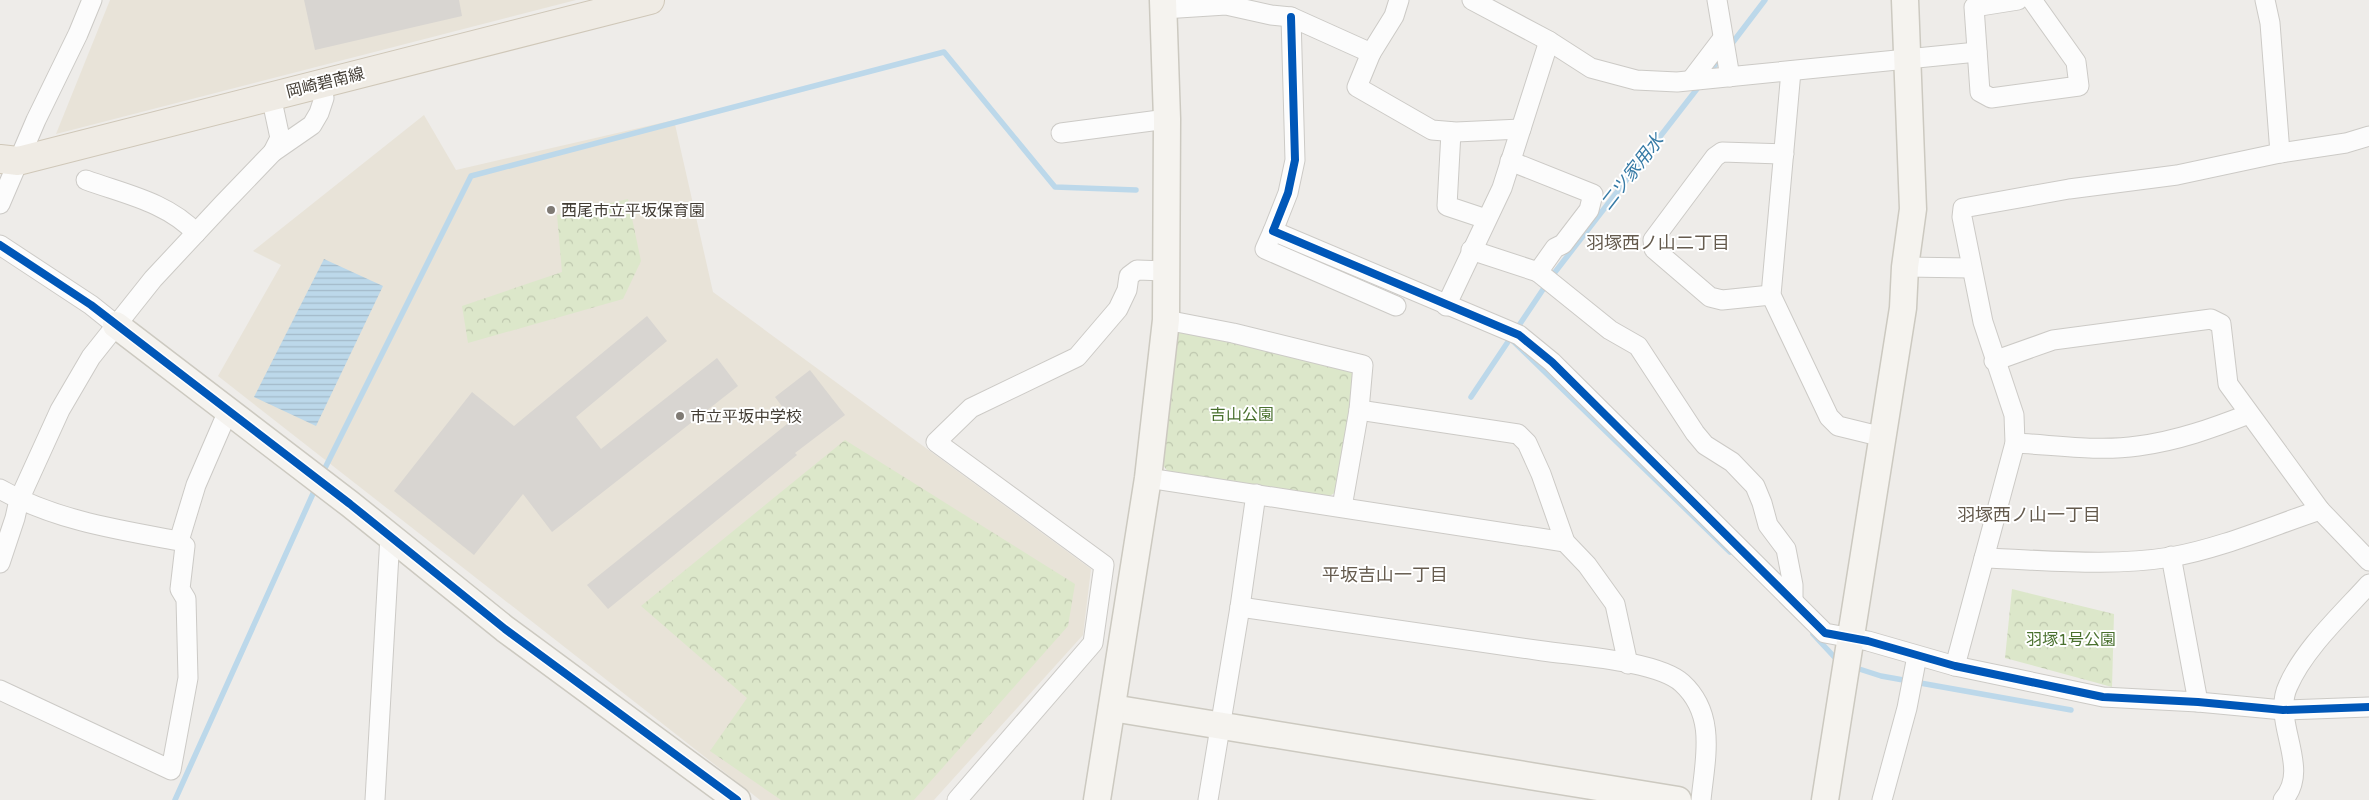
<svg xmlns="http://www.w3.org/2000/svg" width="2369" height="800" font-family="'Varela Round','Noto Sans JP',sans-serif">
	<defs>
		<pattern id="park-crowns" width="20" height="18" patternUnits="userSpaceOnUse" patternTransform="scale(1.25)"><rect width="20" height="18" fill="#dce7ca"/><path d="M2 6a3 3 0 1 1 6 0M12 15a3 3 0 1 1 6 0" fill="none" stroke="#bec7ae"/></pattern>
		<pattern id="water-rules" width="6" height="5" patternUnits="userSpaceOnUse" patternTransform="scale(1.25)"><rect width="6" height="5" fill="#bcd8ea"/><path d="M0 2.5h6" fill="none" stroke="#a3bac9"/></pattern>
	</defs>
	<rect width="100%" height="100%" fill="#eeece9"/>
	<g fill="#e8e3d8">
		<path d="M 110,0 L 576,0 L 56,134 Z"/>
		<path d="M 424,115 L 456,170 L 674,120 L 713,292 L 1091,569 L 1083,635 L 934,800 L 760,800 L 218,376 L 281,265 L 253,251 Z"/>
	</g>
	<g fill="url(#park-crowns)">
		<path d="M 628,199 L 641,261 L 623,299 L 468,343 L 462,306 L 562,272 L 557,215 Z"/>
		<path d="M 1182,329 L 1351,369 L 1355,374 L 1336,492 L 1328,497 L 1168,472 L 1163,465 L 1176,332 Z"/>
		<path d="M 845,440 L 1075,584 L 1068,626 L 914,800 L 781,800 L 710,751 L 747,698 L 641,606 Z"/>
		<path d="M 2012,589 L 2114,614 L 2112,687 L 2005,658 Z"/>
	</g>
	<path fill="url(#water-rules)" d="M 324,259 L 383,286 L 316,426 L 254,397 Z"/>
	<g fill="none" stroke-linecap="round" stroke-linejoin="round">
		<g stroke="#bcd8ea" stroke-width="5.5">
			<path d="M 1730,46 L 1765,0"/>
			<path d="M 1708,74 L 1723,55"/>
			<path d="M 1513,341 L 1730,552"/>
			<path d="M 1471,397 L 1552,276 L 1700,85"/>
			<path d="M 322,474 L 471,176 L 944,52 L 1055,187 L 1136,190"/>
			<path d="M 1813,634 L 1839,662"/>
			<path d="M 1853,667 L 1881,676 L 2071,710"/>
			<path d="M 175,800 L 316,487"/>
		</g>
	</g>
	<g fill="#d8d5d1">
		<path d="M 304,0 L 459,0 L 462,16 L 315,50 Z"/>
		<path d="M 647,316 L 667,341 L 576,417 L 601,449 L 717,358 L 738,386 L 552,532 L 523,494 L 474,555 L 394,491 L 472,392 L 514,426 Z"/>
		<path d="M 810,370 L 845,415 L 795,453 L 797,455 L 608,609 L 587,585 L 792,420 L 775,397 Z"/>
	</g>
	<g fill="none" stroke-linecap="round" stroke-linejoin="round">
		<defs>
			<g id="street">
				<path d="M 1472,0 L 1549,41 L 1591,68 L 1636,80 L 1677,82 L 1977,52"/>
				<path d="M 1717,0 L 1730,77"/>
				<path d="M 2018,0 L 1974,7 L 1980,92 L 1991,98 L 2079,86 L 2076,62 L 2032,0"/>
				<path d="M 2265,0 L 2270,23 L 2280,153"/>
				<path d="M 1163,9 L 1226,5 L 1271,15 L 1291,17 L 1371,53 L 1394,16 L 1399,0"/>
				<path d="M 1291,17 L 1295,160 L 1288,193 L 1273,231 L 1519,335 L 1552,362 L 1825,633 L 1868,641 L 1955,666 L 2103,697 L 2198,702 L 2283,710 L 2369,707"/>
				<path d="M 1371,53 L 1357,87 L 1432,130 L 1456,132 L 1521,129"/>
				<path d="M 1791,71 L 1771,295 L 1829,417 L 1838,426 L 1883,437"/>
				<path d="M 1691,80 L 1723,38"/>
				<path d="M 271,96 L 280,138 L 273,152"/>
				<path d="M 1451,132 L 1447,206 L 1486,219"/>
				<path d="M 1061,133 L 1167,119"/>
				<path d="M 86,180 C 124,194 167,202 196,233"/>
				<path d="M 0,204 L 36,120 L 78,34 L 92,0"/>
				<path d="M 1273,231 L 1265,249 L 1396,306"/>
				<path d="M 0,245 L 91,305 L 116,325"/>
				<path d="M 1471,250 L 1538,272 L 1555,248 L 1563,244 L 1589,210 L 1593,194 L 1510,161"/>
				<path d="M 1905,267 L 1971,268"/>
				<path d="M 1538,272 L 1610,330 L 1638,346 L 1695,433 L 1705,445 L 1732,462 L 1755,486 L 1762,503 L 1768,525 L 1786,549 L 1793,585 L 1793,601"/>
				<path d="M 1771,295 L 1722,300 L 1710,297 L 1654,249 L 1653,240 L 1715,157 L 1722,152 L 1784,154"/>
				<path d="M 1446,306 L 1502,188 L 1549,41"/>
				<path d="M 1166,320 L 1233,333 L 1363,365 L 1359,410 L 1342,507"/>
				<path d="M 1359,410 L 1518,434 L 1527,443 L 1541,474 L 1565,542 L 1587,565 L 1615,604 L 1628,664"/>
				<path d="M 2015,443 C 2055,445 2098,452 2138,446 C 2177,441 2213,428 2249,414"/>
				<path d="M 1148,478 L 1565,542"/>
				<path d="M 0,489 C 54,520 119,530 179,541 L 185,546 L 180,589 L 186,599 L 188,678 L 171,770 L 0,690"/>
				<path d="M 2320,510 L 2369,561"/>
				<path d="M 179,541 L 196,485 L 228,411"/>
				<path d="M 2171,556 L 2198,702"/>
				<path d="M 1984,558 C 2047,560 2109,567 2171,557 C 2222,548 2272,526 2320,510 L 2228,384 L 2221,324 L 2211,319 L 2053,340 L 1994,361"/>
				<path d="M 0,563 L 15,518 L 19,500 L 60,410 L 91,357 L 153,279 L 223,204 L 273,152 L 312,125 L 319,113 L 324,98 L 321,84"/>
				<path d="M 1240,607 C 1341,621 1442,636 1543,651 C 1577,656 1658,661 1682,683 C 1717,715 1705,759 1701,800"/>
				<path d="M 1955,666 L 2015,443 L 2014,415 L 1983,322 L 1962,217 L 1963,208 L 2069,189 L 2177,175 L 2280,153 L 2346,143 L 2369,136"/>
				<path d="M 375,800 L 390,536"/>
				<path d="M 957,800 L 1093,643 L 1104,565 L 936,442 L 971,408 L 1077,357 L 1118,309 L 1127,290 L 1129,276 L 1137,270 L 1166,271"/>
				<path d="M 1208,800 L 1240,607 L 1256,494"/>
				<path d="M 1882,800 L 1907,708 L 1917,656"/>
				<path d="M 2283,800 C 2312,768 2271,722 2288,686 C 2304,649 2342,614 2369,584"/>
			</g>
			<g id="secondary">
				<path d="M 116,325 L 350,504 L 505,629 L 737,800"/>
				<path d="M 1112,708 L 1678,800"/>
				<path d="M 1097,800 L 1148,478 L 1166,320 L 1167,119 L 1163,0"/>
				<path d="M 1825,800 L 1903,308 L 1905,267 L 1913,209 L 1905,0"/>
			</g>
			<path id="primary" d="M 0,159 L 18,161 L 650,0"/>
		</defs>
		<use href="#street" stroke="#cccac6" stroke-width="21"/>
		<use href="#secondary" stroke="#ccc9c0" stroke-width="29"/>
		<use href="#primary" stroke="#cfc7b8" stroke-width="30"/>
		<use href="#street" stroke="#fcfcfc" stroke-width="19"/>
		<use href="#secondary" stroke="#f5f3ef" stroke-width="26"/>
		<use href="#primary" stroke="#efebe4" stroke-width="28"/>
		<defs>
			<g id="cycleway">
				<path d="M 1291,17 L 1295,160 L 1288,193 L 1273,231 L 1519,335 L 1552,362 L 1825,633 L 1868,641 L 1955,666 L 2103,697 L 2198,702 L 2283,710 L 2369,707"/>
				<path d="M 0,245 L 91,305 L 350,504 L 505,629 L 737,800"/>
			</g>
		</defs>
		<use href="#cycleway" stroke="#fff" stroke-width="11"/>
		<use href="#cycleway" stroke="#0057b8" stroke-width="8"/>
	</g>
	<g fill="#7f7a74" stroke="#fff" stroke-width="2">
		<circle cx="551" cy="210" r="5"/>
		<circle cx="680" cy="416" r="5"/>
	</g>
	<g text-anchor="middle" stroke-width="4" stroke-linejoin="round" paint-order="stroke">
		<g font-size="16" fill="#433d35" stroke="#fff">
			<text transform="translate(325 82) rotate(-14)" y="6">岡崎碧南線</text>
		</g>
		<g font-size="16" fill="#433d35" stroke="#fff" text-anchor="start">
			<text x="561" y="216">西尾市立平坂保育園</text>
			<text x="690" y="422">市立平坂中学校</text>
		</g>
		<g font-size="16" fill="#49702e" stroke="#fff">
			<text x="1242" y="420">吉山公園</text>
			<text x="2071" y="645">羽塚1号公園</text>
		</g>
		<g font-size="18" font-style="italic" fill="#377ba6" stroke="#fff">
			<text transform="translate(1632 172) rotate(-52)" y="6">二ツ家用水</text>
		</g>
		<g font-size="18" fill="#655b4e" stroke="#fff">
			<text x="1658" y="249">羽塚西ノ山二丁目</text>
			<text x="2029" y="521">羽塚西ノ山一丁目</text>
			<text x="1385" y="581">平坂吉山一丁目</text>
		</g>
	</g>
</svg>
